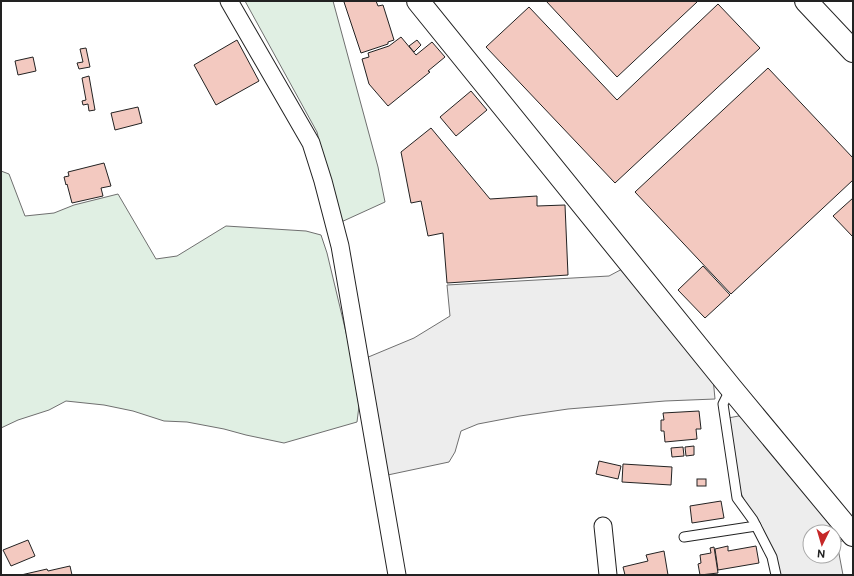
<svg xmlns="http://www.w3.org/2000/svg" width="854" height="576" font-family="'DM Sans',sans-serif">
	<rect width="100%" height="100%" fill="#fff"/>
	<g fill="#e0efe3" stroke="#6f6f6f">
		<path d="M 245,1 L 333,1 L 378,167 L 385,202 L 339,223 L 317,132 Z"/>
		<path d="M 1,171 L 9,174 L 25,216 L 54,213 L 74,205 L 118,194 L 156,259 L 177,256 L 226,226 L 306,231 L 321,235 L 327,253 L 350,349 L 359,406 L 357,422 L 284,443 L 246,435 L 224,429 L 187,422 L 164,421 L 133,411 L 104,405 L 66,401 L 49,410 L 18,420 L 1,428 Z"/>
	</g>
	<g fill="#ededed" stroke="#6f6f6f" fill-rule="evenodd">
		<path d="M 624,268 L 713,378 L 715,399 L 665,401 L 568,409 L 520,416 L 478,424 L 461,431 L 455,452 L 449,462 L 383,476 L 366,358 L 414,338 L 450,316 L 447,285 L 609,276 Z"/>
		<path d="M 744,415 L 847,539 L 837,543 L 843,575 L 780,575 L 739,489 L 728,418 ZM 810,532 L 834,532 L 834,556 L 810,556 Z"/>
	</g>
	<g fill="#f3c9c0" stroke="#222">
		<path d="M 346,1 L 376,1 L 378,6 L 383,5 L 394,40 L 388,42 L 388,44 L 361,53 L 344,2 Z"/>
		<path d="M 546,1 L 696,1 L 697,2 L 617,77 Z"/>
		<path d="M 718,4 L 760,48 L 615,183 L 486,47 L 529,7 L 617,100 Z"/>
		<path d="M 401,37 L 416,55 L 432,42 L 445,57 L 428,71 L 430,72 L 388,106 L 369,84 L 362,59 L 369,57 L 368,53 L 389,46 Z"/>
		<path d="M 237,40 L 259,81 L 216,105 L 194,65 Z"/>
		<path d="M 417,40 L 421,45 L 414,52 L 409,46 Z"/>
		<path d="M 86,48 L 90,67 L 79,69 L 77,63 L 83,62 L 80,49 Z"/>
		<path d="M 33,57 L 36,71 L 18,75 L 15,61 Z"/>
		<path d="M 768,68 L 853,158 L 853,180 L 731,294 L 635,192 Z"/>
		<path d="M 89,76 L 95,110 L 89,111 L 88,104 L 83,105 L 82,101 L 86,100 L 82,78 Z"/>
		<path d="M 471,91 L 487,110 L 456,136 L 440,117 Z"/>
		<path d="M 138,107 L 142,123 L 115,130 L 111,113 Z"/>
		<path d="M 431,128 L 490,199 L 537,196 L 537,206 L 565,205 L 568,275 L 447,283 L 443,233 L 428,236 L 421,201 L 411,203 L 401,152 Z"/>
		<path d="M 104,163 L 111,186 L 101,188 L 103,196 L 72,203 L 67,184 L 66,185 L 64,177 L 69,176 L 68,172 Z"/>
		<path d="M 853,198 L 853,237 L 833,216 Z"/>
		<path d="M 703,266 L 730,295 L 705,318 L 678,290 Z"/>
		<path d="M 699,411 L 701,429 L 696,429 L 697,439 L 665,442 L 664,431 L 661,431 L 661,420 L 664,420 L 663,413 Z"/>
		<path d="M 694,446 L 694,455 L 686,456 L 685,447 Z"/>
		<path d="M 683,447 L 684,456 L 672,457 L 671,448 Z"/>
		<path d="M 599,461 L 621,466 L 618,479 L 596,474 Z"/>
		<path d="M 623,464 L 672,467 L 671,485 L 622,482 Z"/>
		<rect x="697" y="479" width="9" height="7"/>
		<path d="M 721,501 L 724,518 L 692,523 L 690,506 Z"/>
		<path d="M 28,540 L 35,556 L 11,566 L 3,550 Z"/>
		<path d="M 728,546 L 728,551 L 756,546 L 759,563 L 718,570 L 715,549 Z"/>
		<path d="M 714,547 L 718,573 L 700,575 L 698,564 L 701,563 L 700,555 L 711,553 L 710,548 Z"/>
		<path d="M 664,551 L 668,575 L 625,575 L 623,567 L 648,561 L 646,555 Z"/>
		<path d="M 70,566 L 72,575 L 21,575 L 47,569 L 48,571 Z"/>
	</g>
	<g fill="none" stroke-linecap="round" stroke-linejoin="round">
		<defs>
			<g id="service">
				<path d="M 731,388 L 723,404 L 737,498 L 753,520 L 772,557 L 776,575"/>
				<path d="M 684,537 L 756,526"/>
			</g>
			<g id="minor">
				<path d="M 229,1 L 311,143 L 323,181 L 340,246 L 397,575"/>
				<path d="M 603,526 L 608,575"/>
			</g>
			<g id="tertiary">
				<path d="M 418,1 L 731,388 L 853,535"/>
				<path d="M 806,1 L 853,51"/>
			</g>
		</defs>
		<use href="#service" stroke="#222" stroke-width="11"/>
		<use href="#minor" stroke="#222" stroke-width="19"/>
		<use href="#tertiary" stroke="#222" stroke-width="24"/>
		<use href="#service" stroke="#fff" stroke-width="9"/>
		<use href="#minor" stroke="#fff" stroke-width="17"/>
		<use href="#tertiary" stroke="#fff" stroke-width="22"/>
	</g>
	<rect width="854" height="576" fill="none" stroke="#222222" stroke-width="4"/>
	<g transform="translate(822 544) rotate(185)"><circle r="19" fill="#ffffff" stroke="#a7a7a7"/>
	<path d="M0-3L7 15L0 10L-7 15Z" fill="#c62828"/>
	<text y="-6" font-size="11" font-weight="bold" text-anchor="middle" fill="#222222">N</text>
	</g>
</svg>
